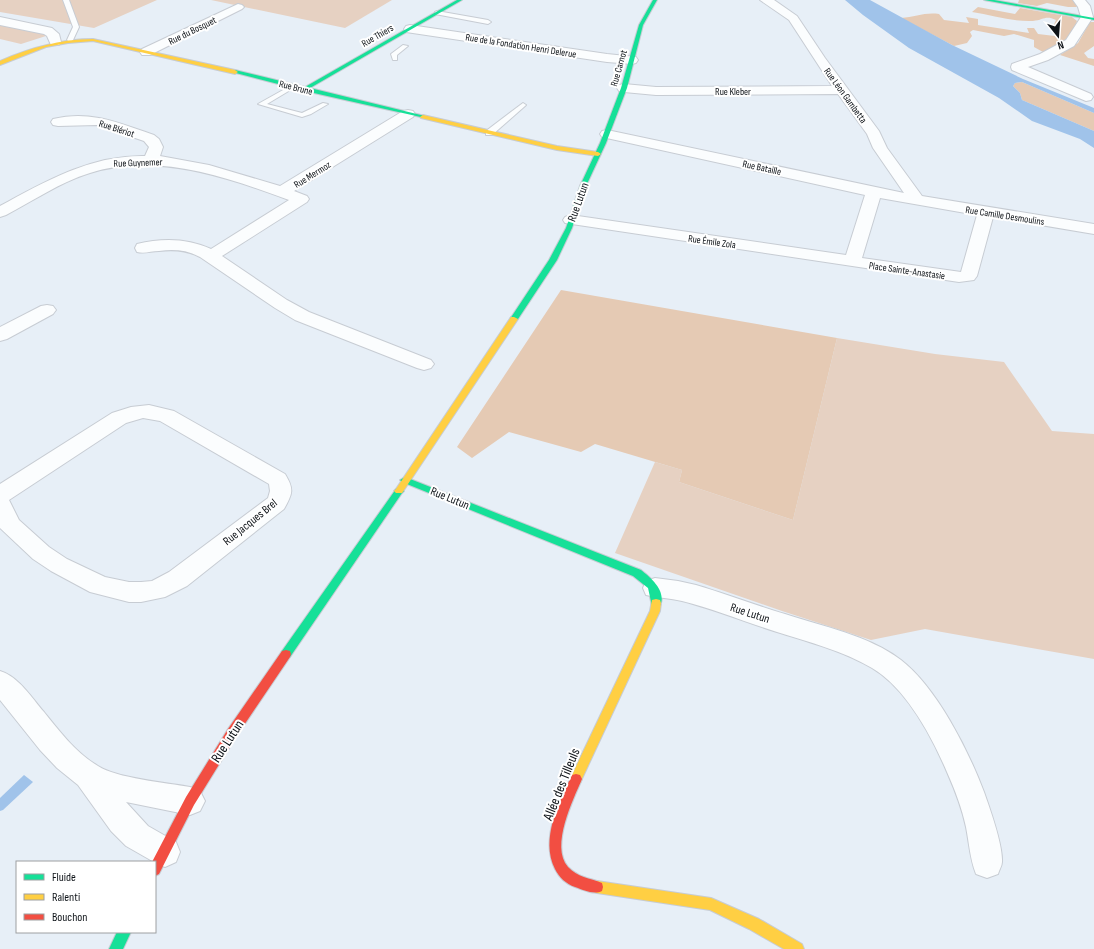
<svg xmlns="http://www.w3.org/2000/svg" width="1094" height="949" font-family="'Sofia Sans Condensed',sans-serif">
	<rect width="100%" height="100%" fill="#e7eff7"/>
	<g fill="#e6d1c2">
		<path d="M 0,0 L 157,0 L 94,28 L 0,12 Z"/>
		<path d="M 211,0 L 392,0 L 345,28 Z"/>
		<path d="M 0,23 L 46,33 L 46,36 L 21,44 L 0,39 Z"/>
		<path d="M 837,338 L 935,354 L 1004,362 L 1052,431 L 1094,434 L 1094,659 L 925,629 L 871,640 L 782,611 L 615,553 L 655,462 L 682,470 L 679,482 L 793,520 Z"/>
	</g>
	<g fill="#e5cab4">
		<path d="M 1019,0 L 1073,0 L 1077,7 L 1068,7 L 1047,3 L 1037,6 L 1018,3 Z"/>
		<path d="M 978,7 L 1015,14 L 1020,8 L 1072,17 L 1077,21 C 1071,38 1059,47 1043,52 L 1034,47 L 1034,40 L 1014,34 L 1004,36 L 973,30 L 970,32 L 972,36 L 967,43 L 954,46 L 901,18 C 915,17 925,12 939,14 L 944,20 L 969,23 L 966,17 L 978,19 L 978,25 L 1029,33 L 1027,28 L 1034,28 L 1038,34 L 1055,36 L 1053,27 L 1056,20 C 1045,15 1044,20 1033,21 C 1012,22 992,15 972,12 Z"/>
		<path d="M 1090,22 L 1094,22 L 1094,46 L 1084,53 L 1088,58 L 1094,59 L 1094,66 L 1060,55 L 1078,43 Z"/>
		<path d="M 1022,82 L 1094,113 L 1094,131 L 1022,100 L 1020,93 L 1013,86 L 1015,83 Z"/>
		<path d="M 561,290 L 837,338 L 793,520 L 679,482 L 682,470 L 595,444 L 581,452 L 509,432 L 472,458 L 457,447 Z"/>
	</g>
	<g fill="#a0c3ea">
		<path d="M 845,0 L 870,0 L 952,45 L 1023,79 L 1094,108 L 1094,113 L 1022,82 L 1015,83 L 1013,86 L 1020,93 L 1022,100 L 1094,131 L 1094,148 L 1080,139 L 1032,121 L 999,98 L 909,48 L 863,15 Z"/>
		<path d="M 24,775 L 33,782 L 3,810 L 0,811 L 0,798 Z"/>
	</g>
	<g fill="none" stroke-linecap="round" stroke-linejoin="round">
		<defs>
			<g id="lane">
				<path d="M 63,0 L 69,0 L 79,27 L 73,40 L 70,42 L 67,40 L 73,27 Z"/>
				<path d="M 437,11 L 488,20 L 491,22 L 488,24 L 435,14 L 435,12 Z"/>
				<path d="M 403,45 L 408,46 L 397,55 L 397,60 L 393,60 L 391,54 Z"/>
				<path d="M 292,85 L 297,86 L 267,104 L 302,113 L 323,103 L 328,104 L 311,114 L 302,117 L 258,104 Z"/>
				<path d="M 523,103 L 526,105 L 525,106 L 492,135 L 486,135 L 486,131 Z"/>
			</g>
			<g id="street">
				<path d="M 760,0 L 774,0 L 797,16 L 825,58 L 879,131 L 887,148 L 922,196 L 1094,224 L 1094,234 L 993,217 L 977,276 L 974,280 L 959,282 L 565,223 L 563,220 L 565,217 L 571,215 L 846,255 L 865,195 L 602,137 L 600,134 L 602,131 L 607,130 L 904,193 L 873,148 L 867,134 L 838,94 L 656,95 L 624,92 L 619,91 L 617,88 L 619,85 L 624,84 L 656,87 L 832,86 L 789,20 ZM 880,198 L 977,215 L 961,272 L 862,258 Z"/>
				<path d="M 1073,0 L 1085,0 L 1090,6 L 1093,17 L 1076,43 L 1074,46 L 1048,60 L 1028,67 L 1091,94 L 1093,97 L 1091,100 L 1086,101 L 1012,70 L 1011,67 L 1012,64 L 1040,54 L 1066,40 L 1081,17 L 1078,7 Z"/>
				<path d="M 238,4 L 242,5 L 244,7 L 242,9 L 150,55 L 142,55 L 140,52 L 142,49 Z"/>
				<path d="M 0,17 L 52,28 L 59,34 L 61,42 L 59,45 L 51,45 L 47,36 L 44,34 L 0,25 Z"/>
				<path d="M 410,25 L 607,54 L 636,57 L 638,60 L 636,63 L 632,64 L 607,62 L 406,32 L 404,29 L 406,26 Z"/>
				<path d="M 408,110 L 413,111 L 415,114 L 413,117 L 294,191 L 307,196 L 309,199 L 307,202 L 222,256 L 287,300 L 309,312 L 431,360 L 434,364 L 431,368 L 424,370 L 417,368 L 295,320 L 275,308 L 200,257 C 187,250 174,249 159,251 C 151,251 145,254 137,252 L 135,248 L 137,244 C 162,238 187,238 211,249 L 289,200 C 226,177 156,152 90,173 C 60,182 33,201 6,215 L 0,217 L 0,206 C 46,181 91,155 145,156 L 149,147 L 144,141 L 97,125 L 58,126 L 53,125 L 51,122 L 53,119 C 91,110 119,123 154,135 L 159,139 L 163,147 L 160,156 L 209,165 L 280,186 L 403,111 Z"/>
				<path d="M 47,305 L 53,306 L 56,310 L 53,314 L 7,339 L 0,341 L 0,327 L 41,306 Z"/>
				<path d="M 149,405 L 174,411 L 285,474 C 294,489 293,493 284,509 L 187,586 L 165,597 L 141,602 L 129,602 L 90,592 L 51,571 L 33,559 L 0,528 L 0,484 L 112,413 L 131,407 ZM 143,418 L 160,421 L 269,484 L 270,491 L 268,498 L 169,572 L 152,581 L 141,582 L 129,582 L 105,577 L 67,559 L 49,547 L 19,520 L 9,500 L 126,423 Z"/>
				<path d="M 655,578 L 678,581 L 696,585 C 726,594 755,605 785,614 C 822,626 870,636 901,660 C 937,688 968,750 984,792 C 990,809 1003,845 1002,862 C 1002,866 999,870 998,874 L 987,878 L 976,874 C 970,859 969,842 966,827 C 962,808 955,790 947,772 C 932,737 906,688 872,668 C 843,651 809,642 777,632 C 745,622 714,609 682,601 C 670,598 658,598 646,595 L 643,588 L 646,581 Z"/>
				<path d="M 0,671 C 19,677 31,697 44,712 C 60,732 76,753 98,766 C 116,778 167,783 190,787 L 200,791 L 205,801 L 200,811 L 190,815 L 126,802 L 148,826 L 176,842 L 180,852 L 176,862 L 165,867 L 154,862 L 126,846 L 111,831 L 78,785 L 57,768 L 40,750 L 0,700 Z"/>
			</g>
			<g id="fast">
				<path d="M 457,0 L 462,0 L 310,88 L 425,116 L 425,118 L 305,91 L 232,72 L 235,70 L 305,87 Z"/>
				<path d="M 653,0 L 657,0 L 643,25 L 627,88 L 606,143 L 586,186 L 572,228 L 557,260 L 518,319 L 514,321 L 511,321 L 510,319 L 549,260 L 566,228 L 580,186 L 600,143 L 621,88 L 639,25 Z"/>
				<path d="M 984,0 L 994,0 L 1094,18 L 1094,20 Z"/>
				<path d="M 405,477 L 641,570 C 651,578 667,591 660,606 L 656,607 L 652,606 L 648,588 L 633,576 L 402,482 L 400,480 Z"/>
				<path d="M 399,488 L 404,491 L 402,493 L 290,657 L 286,658 L 282,657 L 281,654 L 282,651 L 396,489 Z"/>
				<path d="M 117,932 L 131,932 L 123,949 L 109,949 Z"/>
			</g>
			<g id="slow">
				<path d="M 93,39 L 235,70 L 238,72 L 235,74 L 93,41 L 68,43 L 46,47 L 0,65 L 0,61 C 30,48 60,39 93,39 Z"/>
				<path d="M 423,115 L 557,146 L 598,152 L 601,154 L 598,156 L 557,150 L 421,118 L 420,117 Z"/>
				<path d="M 511,317 L 514,317 L 518,319 L 402,493 L 396,493 L 394,491 L 396,489 Z"/>
				<path d="M 656,599 L 660,600 L 661,603 L 660,611 L 580,783 L 576,784 L 572,783 L 570,779 L 572,775 L 650,611 L 652,600 Z"/>
				<path d="M 597,881 L 711,898 L 759,919 L 802,944 L 804,949 L 784,949 L 749,929 L 710,910 L 597,893 L 592,891 L 591,887 L 592,883 Z"/>
			</g>
			<g id="jam">
				<path d="M 286,650 L 290,651 L 291,654 L 290,657 L 236,737 L 194,805 L 159,874 L 155,876 L 155,862 L 152,862 L 186,797 L 228,729 L 282,651 Z"/>
				<path d="M 576,774 L 580,775 L 582,779 C 573,800 550,846 568,867 C 577,877 590,878 602,883 L 603,887 L 602,891 C 594,895 583,890 575,887 C 566,884 559,877 555,869 C 540,839 559,803 572,775 Z"/>
			</g>
		</defs>
		<use href="#lane" stroke="#c7ccd3" stroke-width="2"/>
		<use href="#street" stroke="#c7ccd3" stroke-width="2"/>
		<use href="#fast" stroke="#c7ccd3" stroke-width="2"/>
		<use href="#slow" stroke="#c7ccd3" stroke-width="2"/>
		<use href="#jam" stroke="#c7ccd3" stroke-width="2"/>
		<use href="#lane" fill="#fbfdfe" fill-rule="evenodd"/>
		<use href="#street" fill="#fbfdfe" fill-rule="evenodd"/>
		<use href="#fast" fill="#16e098" fill-rule="evenodd"/>
		<use href="#slow" fill="#ffcf43" fill-rule="evenodd"/>
		<use href="#jam" fill="#f24e42" fill-rule="evenodd"/>
	</g>
	<g text-anchor="middle" stroke-width="4" stroke-linejoin="round" paint-order="stroke">
		<g font-size="10" fill="#0d1217" stroke="#fff">
			<text transform="translate(192 30) rotate(-26)" y="4">Rue du Bosquet</text>
			<text transform="translate(377 35) rotate(-30)" y="4">Rue Thiers</text>
			<text transform="translate(521 45) rotate(9)" y="4">Rue de la Fondation Henri Delerue</text>
			<text transform="translate(618 68) rotate(-74)" y="4">Rue Carnot</text>
			<text transform="translate(296 87) rotate(14)" y="4">Rue Brune</text>
			<text x="733" y="95">Rue Kleber</text>
			<text transform="translate(846 95) rotate(54)" y="4">Rue Léon Gambetta</text>
			<text transform="translate(117 128) rotate(18)" y="4">Rue Blériot</text>
			<text transform="translate(138 162) rotate(-2)" y="4">Rue Guynemer</text>
			<text transform="translate(762 167) rotate(12)" y="4">Rue Bataille</text>
			<text transform="translate(312 174) rotate(-32)" y="4">Rue Mermoz</text>
			<text transform="translate(1005 215) rotate(9)" y="4">Rue Camille Desmoulins</text>
			<text transform="translate(712 241) rotate(8)" y="4">Rue Émile Zola</text>
			<text transform="translate(907 270) rotate(8)" y="4">Place Sainte-Anastasie</text>
		</g>
		<g font-size="12" fill="#0d1217" stroke="#fff">
			<text transform="translate(578 202) rotate(-70)" y="4">Rue Lutun</text>
			<text transform="translate(450 498) rotate(22)" y="4">Rue Lutun</text>
			<text transform="translate(250 522) rotate(-39)" y="4">Rue Jacques Brel</text>
			<text transform="translate(750 613) rotate(18)" y="4">Rue Lutun</text>
		</g>
		<g font-size="14" fill="#0d1217" stroke="#fff">
			<text transform="translate(227 741) rotate(-57)" y="5">Rue Lutun</text>
			<text transform="translate(561 784) rotate(-68)" y="5">Allée des Tilleuls</text>
		</g>
	</g>
	<rect x="16" y="861" width="140" height="72" fill="#ffffff" stroke="#9ea0a2"/>
	<rect x="24" y="874" width="20" height="6" fill="#16e098" stroke="#9ea0a2"/>
	<text x="52" y="881" font-size="12" fill="#0d1217">Fluide</text>
	<rect x="24" y="894" width="20" height="6" fill="#ffcf43" stroke="#9ea0a2"/>
	<text x="52" y="901" font-size="12" fill="#0d1217">Ralenti</text>
	<rect x="24" y="914" width="20" height="6" fill="#f24e42" stroke="#9ea0a2"/>
	<text x="52" y="921" font-size="12" fill="#0d1217">Bouchon</text>
	<g transform="translate(1058 36) rotate(163)" stroke="#ffffff" stroke-width="3" paint-order="stroke">
	<path d="M0-3L7 15L0 10L-7 15Z" fill="#0d1217"/>
	<text y="-6" font-size="11" font-weight="bold" text-anchor="middle" fill="#0d1217">N</text>
	</g>
</svg>
